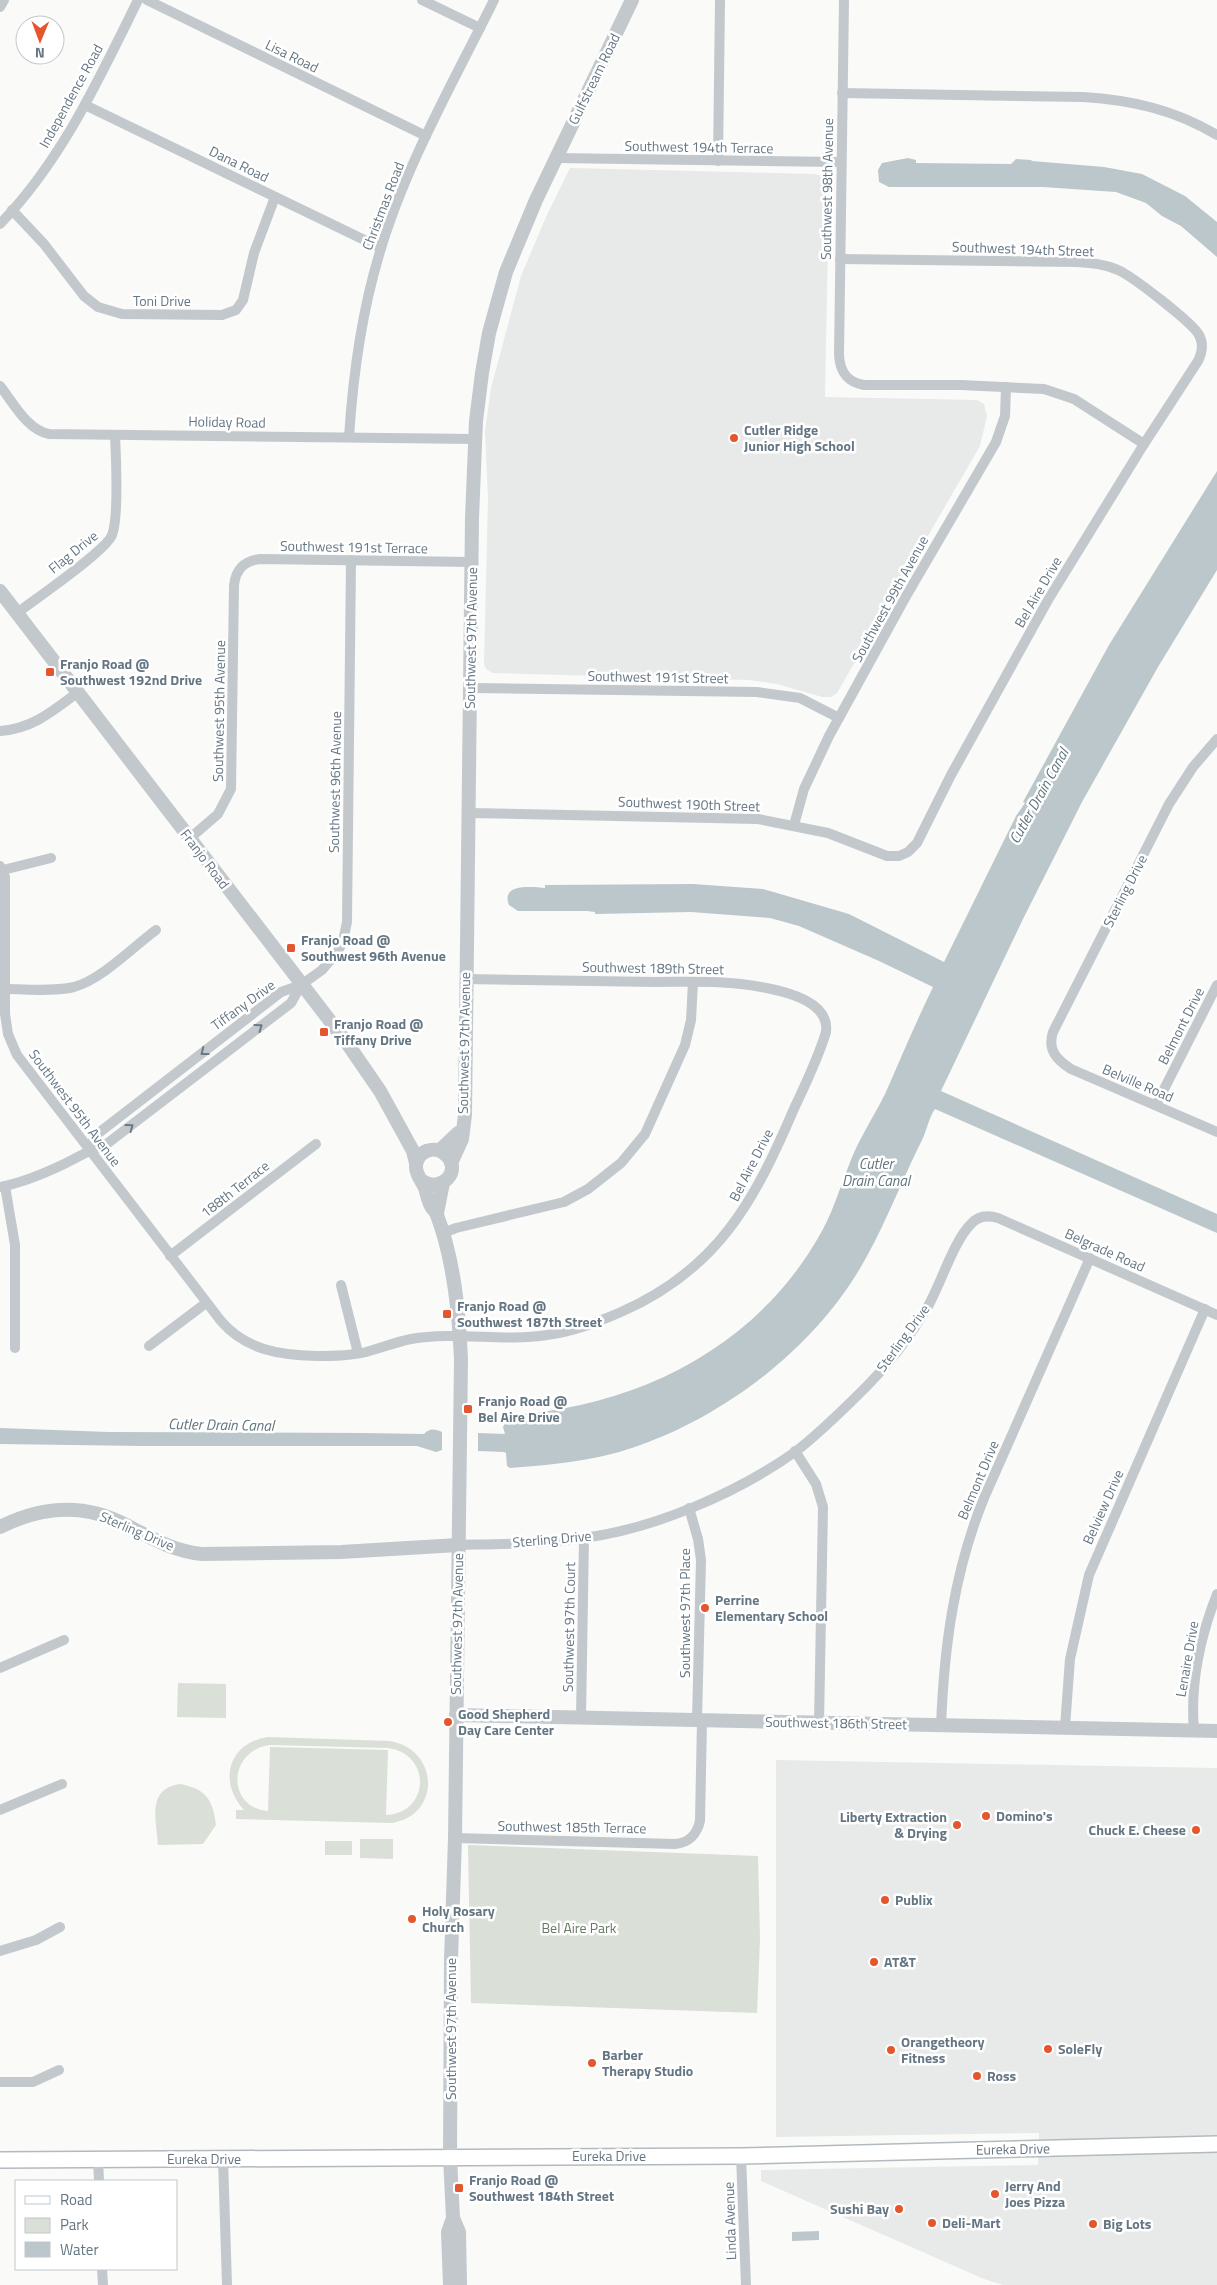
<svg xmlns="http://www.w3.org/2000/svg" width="1217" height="2285" font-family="'Titillium Web',sans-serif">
	<rect width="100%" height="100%" fill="#fafaf8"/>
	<g fill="#e8e9e9">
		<path d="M 570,168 L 815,174 L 825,177 L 829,185 L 825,397 L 977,400 L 984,404 L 987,416 L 980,446 L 837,693 L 831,697 L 822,697 L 777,684 L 749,680 L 493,673 L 486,669 L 484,664 L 488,499 L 485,431 L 491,388 L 521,276 L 546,217 Z"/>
		<path d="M 776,1760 L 1217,1768 L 1217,2285 L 1003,2285 L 984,2279 L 761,2181 L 761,2170 L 1038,2165 L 1039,2133 L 776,2137 Z"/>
	</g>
	<g fill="#dadfd7" fill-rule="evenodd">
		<path d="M 178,1683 L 226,1684 L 226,1718 L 177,1717 Z"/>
		<path d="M 268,1737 L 389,1741 C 439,1748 442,1815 392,1823 L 236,1819 L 236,1810 L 244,1810 C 218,1782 228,1743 268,1737 ZM 269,1745 L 388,1748 C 432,1754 430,1813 386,1815 L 388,1750 L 270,1747 L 268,1811 C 227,1808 227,1752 269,1745 Z"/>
		<path d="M 179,1784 C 206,1788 213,1800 216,1825 L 203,1844 L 158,1845 C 157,1820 146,1790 179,1784 Z"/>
		<path d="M 360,1839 L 393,1839 L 393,1859 L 360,1858 Z"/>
		<rect x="325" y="1841" width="27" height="14"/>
		<path d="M 468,1845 L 758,1856 L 760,1939 L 757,2013 L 471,2003 Z"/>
	</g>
	<g fill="#bbc7cb">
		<path d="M 908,158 L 916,160 L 916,163 L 1011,164 L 1016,159 L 1031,160 L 1032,161 L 1104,167 L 1142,174 L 1185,196 L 1217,222 L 1217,257 L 1181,226 L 1162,216 L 1146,203 L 1116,192 L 1043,187 L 889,187 L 879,182 L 878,170 L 882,163 Z"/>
		<path d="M 1217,471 L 1217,570 L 1158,667 L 1082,802 L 1023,919 L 941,1091 L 1217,1214 L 1217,1233 L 935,1109 C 929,1117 927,1130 922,1140 C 903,1178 888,1218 867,1256 C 820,1344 726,1417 632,1448 C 593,1461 551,1465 510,1468 L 507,1466 L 506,1453 L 504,1452 L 478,1451 L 478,1433 L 505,1434 L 503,1427 L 510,1415 C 635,1407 754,1349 818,1238 C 832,1215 839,1190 849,1165 C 858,1140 873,1118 885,1094 C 901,1058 916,1022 933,987 L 879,961 L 799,926 L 770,918 L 691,912 L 595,914 L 595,912 L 587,911 L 518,911 L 509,905 C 500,883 533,887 545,888 L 545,885 L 693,884 L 763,889 L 849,914 L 944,962 L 1016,816 L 1025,803 L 1023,802 L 1109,645 Z"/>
		<path d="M 0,1428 L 109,1432 L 363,1433 L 424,1434 C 430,1428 435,1429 442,1432 L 442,1450 L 436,1452 L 417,1446 L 143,1446 L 0,1444 Z"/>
		<path d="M 819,2231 L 819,2240 L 792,2241 L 792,2232 Z"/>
	</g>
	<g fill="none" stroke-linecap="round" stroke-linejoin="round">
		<defs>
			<path id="secondary" d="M 0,2160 L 741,2156 L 1217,2144"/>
		</defs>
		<use href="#secondary" stroke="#b3babf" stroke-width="18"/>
		<g stroke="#c3c8cc" stroke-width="10">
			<path d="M 147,0 L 426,136"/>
			<path d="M 422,0 L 480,28"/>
			<path d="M 844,0 L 839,355 C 840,372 847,382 864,385 L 961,385 L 1044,389 L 1074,399 L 1144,444"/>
			<path d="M 0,7 L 4,0"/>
			<path d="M 842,93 L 1083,97 C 1132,100 1175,110 1217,135"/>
			<path d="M 85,105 L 381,248"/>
			<path d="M 556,158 L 841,162"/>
			<path d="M 718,161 L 720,0"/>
			<path d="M 12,210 L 44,244 L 84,296 L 98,307 L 122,314 L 222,315 L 236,310 L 243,300 L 254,253 L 275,197"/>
			<path d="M 0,224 C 62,160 99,79 138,0"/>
			<path d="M 0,386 C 13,402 27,430 49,434 L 475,439"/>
			<path d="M 349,437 C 353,375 361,315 379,255 C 405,166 453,83 494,0"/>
			<path d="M 17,613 C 34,600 106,551 112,535 C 119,518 116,456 115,435"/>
			<path d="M 470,688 L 757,692 L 800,698 L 839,718"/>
			<path d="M 0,731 C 32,729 53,711 77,693"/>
			<path d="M 1217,739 L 1193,767 L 1169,804 L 1053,1032 C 1047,1050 1057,1060 1071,1069 L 1217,1132"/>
			<path d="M 469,813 L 758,819 L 828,833 L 887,856 L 899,856 L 908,852 L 917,843 L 951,775 L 1048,600 L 1144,444 L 1198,361 C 1202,353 1204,344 1199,335 C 1193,323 1132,276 1118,270 C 1105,264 1091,263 1077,262 L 840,259"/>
			<path d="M 794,825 L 804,789 L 829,736 L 905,598 L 996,442 L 1005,416 L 1006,387"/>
			<path d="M 189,839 L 218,814 L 231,789 L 234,585 C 236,569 244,561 260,559 L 472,562"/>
			<path d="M 0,866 L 5,877 L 5,1014 L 8,1034 L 17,1055 L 221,1321 C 246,1350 279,1355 316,1356 C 333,1356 350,1356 366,1352 C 381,1348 396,1342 411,1339 C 456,1331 502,1342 547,1335 C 573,1332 598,1322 621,1312 C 717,1270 754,1202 793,1111 C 805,1085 818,1059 826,1032 C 830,1001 784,991 761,987 C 727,980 690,982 655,982 C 592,981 528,980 465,979"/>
			<path d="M 3,870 L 51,858"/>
			<path d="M 5,989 C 27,989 52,992 74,987 C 101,980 133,947 156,930"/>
			<path d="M 1156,1105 L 1217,985"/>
			<path d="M 88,1150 L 96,1135 L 281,992 L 301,985 L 322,970 L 338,951 L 343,941 L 347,922 L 351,560"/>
			<path d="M 5,1186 L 15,1245 L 15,1348"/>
			<path d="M 0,1187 C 21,1183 43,1174 62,1165 C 77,1158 88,1150 104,1146 L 291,1003 L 301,985"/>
			<path d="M 443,1233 L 456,1228 L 564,1202 L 588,1189 L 621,1163 L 645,1134 L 685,1045 L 691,1020 L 693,982"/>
			<path d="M 170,1256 L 316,1144"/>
			<path d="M 341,1285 L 358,1353"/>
			<path d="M 149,1346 L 206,1303"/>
			<path d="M 795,1451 L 816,1484 L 823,1507 L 819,1723"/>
			<path d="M 689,1508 L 698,1539 L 701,1560 L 697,1720"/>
			<path d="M 458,1545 C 500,1544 542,1544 583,1538 C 654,1529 737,1493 795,1452 C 820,1433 845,1408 867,1386 C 890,1363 911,1335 927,1308 C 940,1286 954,1240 971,1224 C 978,1216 988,1215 998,1218 L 1217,1315"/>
			<path d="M 0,1668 L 64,1640"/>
			<path d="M 581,1717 L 584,1538"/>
			<path d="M 941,1726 C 944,1647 954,1572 984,1498 L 1090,1258"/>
			<path d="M 1065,1727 L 1070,1659 L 1089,1575 L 1205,1309"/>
			<path d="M 1194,1731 C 1190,1684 1200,1637 1217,1594"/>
			<path d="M 0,1810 L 62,1784"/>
			<path d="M 455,1838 L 675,1844 C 689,1843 697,1834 700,1821 L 702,1720"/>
			<path d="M 0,1951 L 36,1940 L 60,1927"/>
			<path d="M 0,2082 L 33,2082 L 59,2070"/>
			<path d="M 741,2156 L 746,2285"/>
			<path d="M 98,2159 L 99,2181"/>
			<path d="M 223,2159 L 227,2285"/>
			<path d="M 102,2269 L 103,2285"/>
		</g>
		<g stroke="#c3c8cc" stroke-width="14">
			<path d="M 0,591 L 347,1043 L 380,1091 L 413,1151 L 416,1163"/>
			<path d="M 440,1150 L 458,1133 L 461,1133"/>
			<path d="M 451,1163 L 462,1139 L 465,1115 L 472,518 L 476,421 L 482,373 L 489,333 L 506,272 L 536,200 L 632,0"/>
			<path d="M 421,1180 C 441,1195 463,1170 446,1155 C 435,1144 416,1151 416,1167 C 416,1175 422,1181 425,1188 C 427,1194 428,1201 431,1206 C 433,1210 436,1211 437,1215 C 454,1260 459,1311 461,1359 L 455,1838 L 451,1960 L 450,2157 L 453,2218 L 448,2232 L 450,2285"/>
			<path d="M 437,1213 L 443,1183"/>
			<path d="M 0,1527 C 42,1506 86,1503 128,1526 C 153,1539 174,1551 202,1554 L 341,1552 L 458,1545"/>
			<path d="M 456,1715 L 1217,1731"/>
			<path d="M 453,2218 L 459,2232 L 460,2285"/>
		</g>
		<use href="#secondary" stroke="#fff" stroke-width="15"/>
	</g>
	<defs><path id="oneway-chevron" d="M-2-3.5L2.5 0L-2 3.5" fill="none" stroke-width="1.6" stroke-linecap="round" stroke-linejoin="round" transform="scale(1.25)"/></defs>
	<g stroke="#6a7a87">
		<use href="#oneway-chevron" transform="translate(259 1027) rotate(-36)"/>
		<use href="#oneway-chevron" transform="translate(204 1052) rotate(142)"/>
		<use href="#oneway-chevron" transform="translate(130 1127) rotate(-36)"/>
	</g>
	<g fill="#e4572e" stroke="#fff" stroke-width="2">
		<circle cx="734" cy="438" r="5"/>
		<rect x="45" y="667" width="10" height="10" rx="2.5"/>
		<rect x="286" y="943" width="10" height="10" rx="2.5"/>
		<rect x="319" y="1027" width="10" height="10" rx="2.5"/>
		<rect x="442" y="1309" width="10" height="10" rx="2.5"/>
		<rect x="463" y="1404" width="10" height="10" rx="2.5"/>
		<circle cx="705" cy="1608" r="5"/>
		<circle cx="448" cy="1722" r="5"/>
		<circle cx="986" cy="1816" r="5"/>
		<circle cx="957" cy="1825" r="5"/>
		<circle cx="1196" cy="1830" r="5"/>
		<circle cx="885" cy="1900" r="5"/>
		<circle cx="412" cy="1919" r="5"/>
		<circle cx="874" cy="1962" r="5"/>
		<circle cx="1048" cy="2049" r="5"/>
		<circle cx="891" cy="2050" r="5"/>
		<circle cx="592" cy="2063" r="5"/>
		<circle cx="977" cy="2076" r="5"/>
		<rect x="454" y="2183" width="10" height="10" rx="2.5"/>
		<circle cx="995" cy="2194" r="5"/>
		<circle cx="899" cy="2209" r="5"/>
		<circle cx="932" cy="2223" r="5"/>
		<circle cx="1093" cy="2224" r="5"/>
	</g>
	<g text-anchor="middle" stroke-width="5" stroke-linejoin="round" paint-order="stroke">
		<g font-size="14" fill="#657683" stroke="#fff">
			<text transform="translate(292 56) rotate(26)" y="5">Lisa Road</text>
			<text transform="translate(594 79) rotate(-64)" y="5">Gulfstream Road</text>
			<text transform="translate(71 96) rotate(-61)" y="5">Independence Road</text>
			<text transform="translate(699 147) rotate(1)" y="5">Southwest 194th Terrace</text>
			<text transform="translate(239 164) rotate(26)" y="5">Dana Road</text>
			<text transform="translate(827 189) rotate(-89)" y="5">Southwest 98th Avenue</text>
			<text transform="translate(383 206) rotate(-69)" y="5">Christmas Road</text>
			<text transform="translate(1023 249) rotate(2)" y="5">Southwest 194th Street</text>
			<text x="162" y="306">Toni Drive</text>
			<text transform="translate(227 422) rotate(1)" y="5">Holiday Road</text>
			<text transform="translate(354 547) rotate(1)" y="5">Southwest 191st Terrace</text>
			<text transform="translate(73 552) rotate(-39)" y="5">Flag Drive</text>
			<text transform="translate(1038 592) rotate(-60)" y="5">Bel Aire Drive</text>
			<text transform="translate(890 599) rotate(-61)" y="5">Southwest 99th Avenue</text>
			<text transform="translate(471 638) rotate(-89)" y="5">Southwest 97th Avenue</text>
			<text transform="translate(658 677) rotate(1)" y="5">Southwest 191st Street</text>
			<text transform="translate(219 711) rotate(-89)" y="5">Southwest 95th Avenue</text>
			<text transform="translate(335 782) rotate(-89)" y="5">Southwest 96th Avenue</text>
			<text transform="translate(689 804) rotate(2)" y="5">Southwest 190th Street</text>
			<text transform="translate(205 859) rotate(53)" y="5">Franjo Road</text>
			<text transform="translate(1125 891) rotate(-63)" y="5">Sterling Drive</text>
			<text transform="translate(653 968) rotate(1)" y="5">Southwest 189th Street</text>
			<text transform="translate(243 1005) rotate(-36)" y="5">Tiffany Drive</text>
			<text transform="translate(1181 1026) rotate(-63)" y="5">Belmont Drive</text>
			<text transform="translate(464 1043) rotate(-89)" y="5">Southwest 97th Avenue</text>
			<text transform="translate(1138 1083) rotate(23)" y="5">Belville Road</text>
			<text transform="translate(75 1108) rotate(53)" y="5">Southwest 95th Avenue</text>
			<text transform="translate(751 1165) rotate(-63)" y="5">Bel Aire Drive</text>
			<text transform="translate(235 1189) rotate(-38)" y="5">188th Terrace</text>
			<text transform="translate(1105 1250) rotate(24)" y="5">Belgrade Road</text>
			<text transform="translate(903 1338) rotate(-54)" y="5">Sterling Drive</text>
			<text transform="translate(978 1480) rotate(-67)" y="5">Belmont Drive</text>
			<text transform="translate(1103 1507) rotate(-66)" y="5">Belview Drive</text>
			<text transform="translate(137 1531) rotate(23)" y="5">Sterling Drive</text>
			<text transform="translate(552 1539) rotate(-5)" y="5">Sterling Drive</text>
			<text transform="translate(685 1613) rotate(-90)" y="5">Southwest 97th Place</text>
			<text transform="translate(457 1624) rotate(-89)" y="5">Southwest 97th Avenue</text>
			<text transform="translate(569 1627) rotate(-89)" y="5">Southwest 97th Court</text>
			<text transform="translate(1187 1659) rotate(-80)" y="5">Lenaire Drive</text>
			<text transform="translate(836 1723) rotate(1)" y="5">Southwest 186th Street</text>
			<text transform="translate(572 1827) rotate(1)" y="5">Southwest 185th Terrace</text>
			<text transform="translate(451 2029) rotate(-90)" y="5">Southwest 97th Avenue</text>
			<text transform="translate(1013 2149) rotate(-1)" y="5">Eureka Drive</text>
			<text x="609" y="2161">Eureka Drive</text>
			<text x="204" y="2164">Eureka Drive</text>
			<text transform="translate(730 2221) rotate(-92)" y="5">Linda Avenue</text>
		</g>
		<g font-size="14" font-weight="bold" fill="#657683" stroke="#fff" text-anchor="start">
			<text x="744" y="435">Cutler Ridge<tspan x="744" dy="16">Junior High School</tspan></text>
			<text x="60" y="669">Franjo Road @<tspan x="60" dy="16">Southwest 192nd Drive</tspan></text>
			<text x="301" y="945">Franjo Road @<tspan x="301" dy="16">Southwest 96th Avenue</tspan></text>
			<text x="334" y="1029">Franjo Road @<tspan x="334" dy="16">Tiffany Drive</tspan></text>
			<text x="457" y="1311">Franjo Road @<tspan x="457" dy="16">Southwest 187th Street</tspan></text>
			<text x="478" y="1406">Franjo Road @<tspan x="478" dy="16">Bel Aire Drive</tspan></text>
			<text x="715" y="1605">Perrine<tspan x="715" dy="16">Elementary School</tspan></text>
			<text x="458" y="1719">Good Shepherd<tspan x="458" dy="16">Day Care Center</tspan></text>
			<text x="996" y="1821">Domino's</text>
			<text x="947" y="1822" text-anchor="end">Liberty Extraction<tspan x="947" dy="16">&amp; Drying</tspan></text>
			<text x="1186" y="1835" text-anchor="end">Chuck E. Cheese</text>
			<text x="895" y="1905">Publix</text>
			<text x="422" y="1916">Holy Rosary<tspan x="422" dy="16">Church</tspan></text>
			<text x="884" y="1967">AT&amp;T</text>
			<text x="901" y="2047">Orangetheory<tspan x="901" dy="16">Fitness</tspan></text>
			<text x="1058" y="2054">SoleFly</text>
			<text x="602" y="2060">Barber<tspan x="602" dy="16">Therapy Studio</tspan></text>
			<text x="987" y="2081">Ross</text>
			<text x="469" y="2185">Franjo Road @<tspan x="469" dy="16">Southwest 184th Street</tspan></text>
			<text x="1005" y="2191">Jerry And<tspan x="1005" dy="16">Joes Pizza</tspan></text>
			<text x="889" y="2214" text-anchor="end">Sushi Bay</text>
			<text x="942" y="2228">Deli-Mart</text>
			<text x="1103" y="2229">Big Lots</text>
		</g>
		<g font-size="14" fill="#687a64" stroke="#fff">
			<text x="579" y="1933">Bel Aire Park</text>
		</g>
		<g font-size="15" font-style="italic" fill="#60757c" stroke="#fff">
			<text transform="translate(1039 796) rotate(-61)" y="5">Cutler Drain Canal</text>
			<text x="876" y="1169">Cutler<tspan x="876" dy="17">Drain Canal</tspan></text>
			<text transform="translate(221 1425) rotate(1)" y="5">Cutler Drain Canal</text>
		</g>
	</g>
	<rect x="15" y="2180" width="162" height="90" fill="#ffffff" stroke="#c1c8cd"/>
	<rect x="25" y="2196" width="25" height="8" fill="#ffffff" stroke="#c1c8cd"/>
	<text x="60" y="2205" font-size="15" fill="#657683">Road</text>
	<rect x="25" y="2218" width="25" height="15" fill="#dadfd7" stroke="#c1c8cd"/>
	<text x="60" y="2230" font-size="15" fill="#657683">Park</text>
	<rect x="25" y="2242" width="25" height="15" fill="#bbc7cb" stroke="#c1c8cd"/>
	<text x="60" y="2255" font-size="15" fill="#657683">Water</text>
	<g transform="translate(40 40) rotate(181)"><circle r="24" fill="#ffffff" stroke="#c1c8cd"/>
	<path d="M0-4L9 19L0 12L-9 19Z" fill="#e4572e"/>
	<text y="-8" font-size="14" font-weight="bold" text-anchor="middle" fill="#657683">N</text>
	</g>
</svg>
